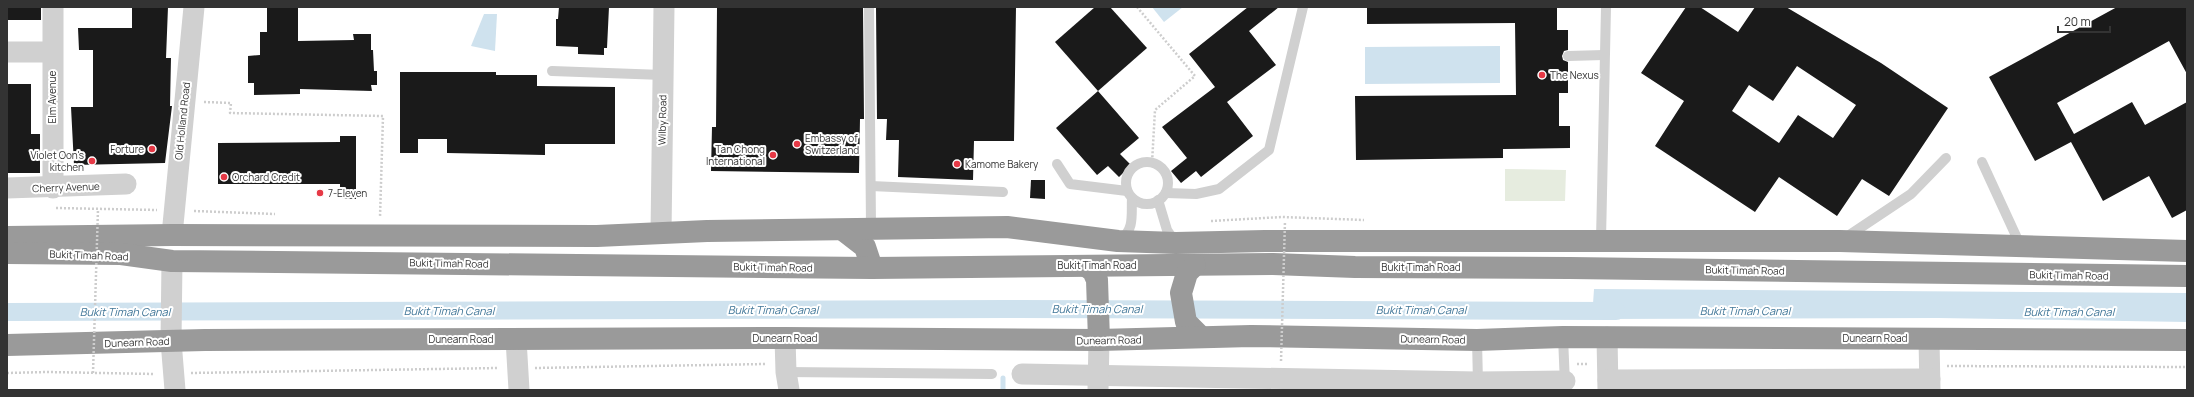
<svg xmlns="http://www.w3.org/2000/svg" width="2194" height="397" font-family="Manrope,sans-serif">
	<rect width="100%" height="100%" fill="#fff"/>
	<path fill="#e6ecdf" d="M 1505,169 L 1566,170 L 1565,201 L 1505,201 Z"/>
	<g fill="#cfe2ee">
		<path d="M 1152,7 L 1183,7 L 1164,22 Z"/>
		<path d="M 484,14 L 497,14 L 495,51 L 471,46 Z"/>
		<path d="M 1500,46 L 1500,83 L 1365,84 L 1365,47 Z"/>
		<path d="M 1594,289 L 2187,293 L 2187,322 L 1938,318 L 1592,319 Z"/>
	</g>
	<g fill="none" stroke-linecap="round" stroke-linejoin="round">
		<path stroke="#cfe2ee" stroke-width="5" d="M 1003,390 L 1003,378"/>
		<path stroke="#cfe2ee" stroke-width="18" d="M 7,312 L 1009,309 L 1616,311"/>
	</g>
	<g fill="#1a1a1a" fill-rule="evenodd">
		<rect x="7" y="7" width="34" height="13"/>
		<path d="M 132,7 L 168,7 L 166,58 L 171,58 L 170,106 L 172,106 L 165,163 L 74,165 L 71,107 L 93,107 L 93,50 L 79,50 L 78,28 L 132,28 Z"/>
		<path d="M 267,7 L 298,7 L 298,41 L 354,40 L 353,34 L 371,34 L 371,50 L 373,50 L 374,71 L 377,71 L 377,85 L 371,85 L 372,91 L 300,89 L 300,94 L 254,95 L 254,83 L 248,83 L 248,56 L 260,55 L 260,32 L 267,32 Z"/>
		<path d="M 559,7 L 609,7 L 607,48 L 604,48 L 604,55 L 578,54 L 578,47 L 556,46 L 556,19 L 558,19 Z"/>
		<path d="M 717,7 L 863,7 L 864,119 L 860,119 L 859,173 L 711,171 L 712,127 L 716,127 Z"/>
		<path d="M 876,7 L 1016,7 L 1014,141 L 974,141 L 973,180 L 898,177 L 899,140 L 886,140 L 887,119 L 877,119 Z"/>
		<path d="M 1095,7 L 1110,7 L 1147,48 L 1098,91 L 1055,42 Z"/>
		<path d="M 1248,7 L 1279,7 L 1249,31 L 1276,65 L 1227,102 L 1253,136 L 1201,177 L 1196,171 L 1181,183 L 1171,171 L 1187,158 L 1162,127 L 1215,87 L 1189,54 Z"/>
		<path d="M 1367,7 L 1557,7 L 1557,30 L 1568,30 L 1568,50 L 1564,51 L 1562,56 L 1563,60 L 1568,62 L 1568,93 L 1559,93 L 1559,126 L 1570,126 L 1570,148 L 1503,149 L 1503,158 L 1356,160 L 1355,96 L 1516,95 L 1515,23 L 1367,24 Z"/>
		<path d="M 1686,7 L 1700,7 L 1738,32 L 1755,7 L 1786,7 L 1881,63 L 1948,108 L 1889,196 L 1862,179 L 1837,216 L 1779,177 L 1755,212 L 1655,146 L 1684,101 L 1641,73 ZM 1797,66 L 1856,105 L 1833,138 L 1798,115 L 1779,143 L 1732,111 L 1749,85 L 1773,101 Z"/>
		<path d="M 2117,7 L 2187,7 L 2187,74 L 2169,41 L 2057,103 L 2074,134 L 2132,102 L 2145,125 L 2187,102 L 2187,210 L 2172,218 L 2149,176 L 2103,201 L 2071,142 L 2035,161 L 1989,77 Z"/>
		<path d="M 400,72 L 496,72 L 496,75 L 537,75 L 537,86 L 615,87 L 615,144 L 545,144 L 545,155 L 447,153 L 447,139 L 418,139 L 418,153 L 400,153 Z"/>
		<path d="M 7,84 L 31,84 L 31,134 L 40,134 L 40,173 L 7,173 Z"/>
		<path d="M 1098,91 L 1139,138 L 1120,154 L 1131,165 L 1119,177 L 1108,166 L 1097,175 L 1056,128 Z"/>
		<path d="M 340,136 L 356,136 L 356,199 L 340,199 L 340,184 L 218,184 L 218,143 L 340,142 Z"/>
		<path d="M 1031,180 L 1045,180 L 1045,199 L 1030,198 Z"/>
	</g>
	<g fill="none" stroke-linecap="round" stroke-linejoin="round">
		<g stroke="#cdcdcd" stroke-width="2.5" stroke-dasharray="2 2" stroke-linecap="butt">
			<path d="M 1137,7 L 1195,76 L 1155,110 L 1152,163"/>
			<path d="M 204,102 L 231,103 L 230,113 L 383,116 L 380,217"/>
			<path d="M 56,208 L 157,210"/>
			<path d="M 194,211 L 275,214"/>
			<path d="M 1211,221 L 1282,217 L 1364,220"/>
			<path d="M 1577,364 L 1588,364"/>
			<path d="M 1947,366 L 2187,367"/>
			<path d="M 535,368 L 766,364"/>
			<path d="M 7,373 L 48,372 L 154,374"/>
			<path d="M 191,373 L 498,368"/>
		</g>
		<g stroke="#d0d0d0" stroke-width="10">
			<path d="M 869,7 L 871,227"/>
			<path d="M 1568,56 L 1604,55"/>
			<path d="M 552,71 L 663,75"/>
			<path d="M 1982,162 L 2017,238 L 2024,246"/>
			<circle cx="1147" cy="183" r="21"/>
			<path d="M 1057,164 L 1070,184 L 1127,191"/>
			<path d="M 871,186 L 1003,192"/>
			<path d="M 1166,193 L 1196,194 L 1219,189 L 1269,150 L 1303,7"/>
			<path d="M 1158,200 L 1167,230 L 1175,242"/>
			<path d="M 1845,238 L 1911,194 L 1946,158"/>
			<path d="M 1121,239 C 1135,229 1131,213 1132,198"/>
			<path d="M 1601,240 L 1606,7"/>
			<path d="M 1563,337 L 1565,384"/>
			<path d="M 1477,340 L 1478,383"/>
			<path d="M 786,372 L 992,374"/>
		</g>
		<g stroke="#d0d0d0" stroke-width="21">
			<path d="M 53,7 L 53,188"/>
			<path d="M 7,52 L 52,52"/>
			<path d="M 7,188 L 126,184"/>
			<path d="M 661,233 L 664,7"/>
			<path d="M 172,235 L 194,7"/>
			<path d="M 172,261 L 171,341 L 175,390"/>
			<path d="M 1607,337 L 1608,390"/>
			<path d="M 785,338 L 786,372 L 789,390"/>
			<path d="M 516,339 L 519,390"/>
			<path d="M 1929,339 L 1930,390"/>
			<path d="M 1022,374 L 1477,382 L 1565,381"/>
			<path d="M 1608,380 L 1930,379"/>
			<path d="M 1098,390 L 1099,340"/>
		</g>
		<g stroke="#9a9a9a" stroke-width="22">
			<path d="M 843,230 L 865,247 L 872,268"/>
			<path d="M 7,237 L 172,235 L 597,236 L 707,231 L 1007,227 L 1118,241 L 1176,243 L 1265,241 L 1840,241 L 2187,251"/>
			<path d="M 7,253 L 121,254 L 172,261 L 872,268 L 1273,264 L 1355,267 L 1570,268 L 2187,276"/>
			<path d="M 1195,265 L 1187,273 L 1181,293 L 1186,322 L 1201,337"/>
			<path d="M 1086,266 L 1093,271 L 1097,280 L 1099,340"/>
			<path d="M 7,345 L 205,340 L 785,338 L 1099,340 L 1251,336 L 1477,340 L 1563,337 L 2187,340"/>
		</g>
		<g stroke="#cdcdcd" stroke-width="2.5" stroke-dasharray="2 2" stroke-linecap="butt">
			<path d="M 1281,361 L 1285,221"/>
			<path d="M 93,373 L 98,209"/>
		</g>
	</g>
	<g fill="#e63946" stroke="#fff" stroke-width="1.5">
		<circle cx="1542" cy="75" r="4"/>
		<circle cx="797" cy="144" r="4"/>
		<circle cx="152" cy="149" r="4"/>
		<circle cx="773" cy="155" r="4"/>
		<circle cx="92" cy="161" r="4"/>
		<circle cx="957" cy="164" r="4"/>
		<circle cx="224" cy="177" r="4"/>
		<circle cx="320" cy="193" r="4"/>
	</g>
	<g text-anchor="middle" stroke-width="4" stroke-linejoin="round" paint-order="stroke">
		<g font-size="10" fill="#333" stroke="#fff" text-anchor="start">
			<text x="1550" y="79">The Nexus</text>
			<text x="805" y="142">Embassy of<tspan x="805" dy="12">Switzerland</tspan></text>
			<text x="144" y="153" text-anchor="end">Forture</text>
			<text x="765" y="153" text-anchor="end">Tan Chong<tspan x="765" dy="12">International</tspan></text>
			<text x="84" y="159" text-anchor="end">Violet Oon's<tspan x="84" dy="12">kitchen</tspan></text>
			<text x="965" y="168">Kamome Bakery</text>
			<text x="232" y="181">Orchard Credit</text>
			<text x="328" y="197">7-Eleven</text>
		</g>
		<g font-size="10" fill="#333" stroke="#fff">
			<text transform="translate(52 97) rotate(-90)" y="4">Elm Avenue</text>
			<text transform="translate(662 120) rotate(-89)" y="4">Wilby Road</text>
			<text transform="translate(182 121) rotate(-84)" y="4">Old Holland Road</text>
			<text transform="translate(66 187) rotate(-2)" y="4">Cherry Avenue</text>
			<text transform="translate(89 255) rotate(2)" y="4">Bukit Timah Road</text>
			<text transform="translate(449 263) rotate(1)" y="4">Bukit Timah Road</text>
			<text x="1097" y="269">Bukit Timah Road</text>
			<text transform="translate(773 267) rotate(1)" y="4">Bukit Timah Road</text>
			<text x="1421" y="271">Bukit Timah Road</text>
			<text transform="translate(1745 270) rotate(1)" y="4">Bukit Timah Road</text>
			<text transform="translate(2069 275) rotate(1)" y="4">Bukit Timah Road</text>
			<text x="785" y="342">Dunearn Road</text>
			<text x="1875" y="342">Dunearn Road</text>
			<text x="461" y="343">Dunearn Road</text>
			<text transform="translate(1433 339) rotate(1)" y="4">Dunearn Road</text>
			<text transform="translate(1109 340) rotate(-1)" y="4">Dunearn Road</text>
			<text transform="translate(137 342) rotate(-2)" y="4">Dunearn Road</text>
		</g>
		<g font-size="11" font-style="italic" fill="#3f7597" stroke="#fff">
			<text x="1097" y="313">Bukit Timah Canal</text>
			<text x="773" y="314">Bukit Timah Canal</text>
			<text x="1421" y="314">Bukit Timah Canal</text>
			<text x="449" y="315">Bukit Timah Canal</text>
			<text x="1745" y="315">Bukit Timah Canal</text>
			<text x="125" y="316">Bukit Timah Canal</text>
			<text x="2069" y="316">Bukit Timah Canal</text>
		</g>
	</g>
	<rect width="2194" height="397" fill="none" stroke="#333333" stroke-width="16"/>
	<path d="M2058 26v6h52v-6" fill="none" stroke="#333333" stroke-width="2"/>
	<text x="2064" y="26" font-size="12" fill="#333333" stroke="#ffffff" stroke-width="3" paint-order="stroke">20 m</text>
</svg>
